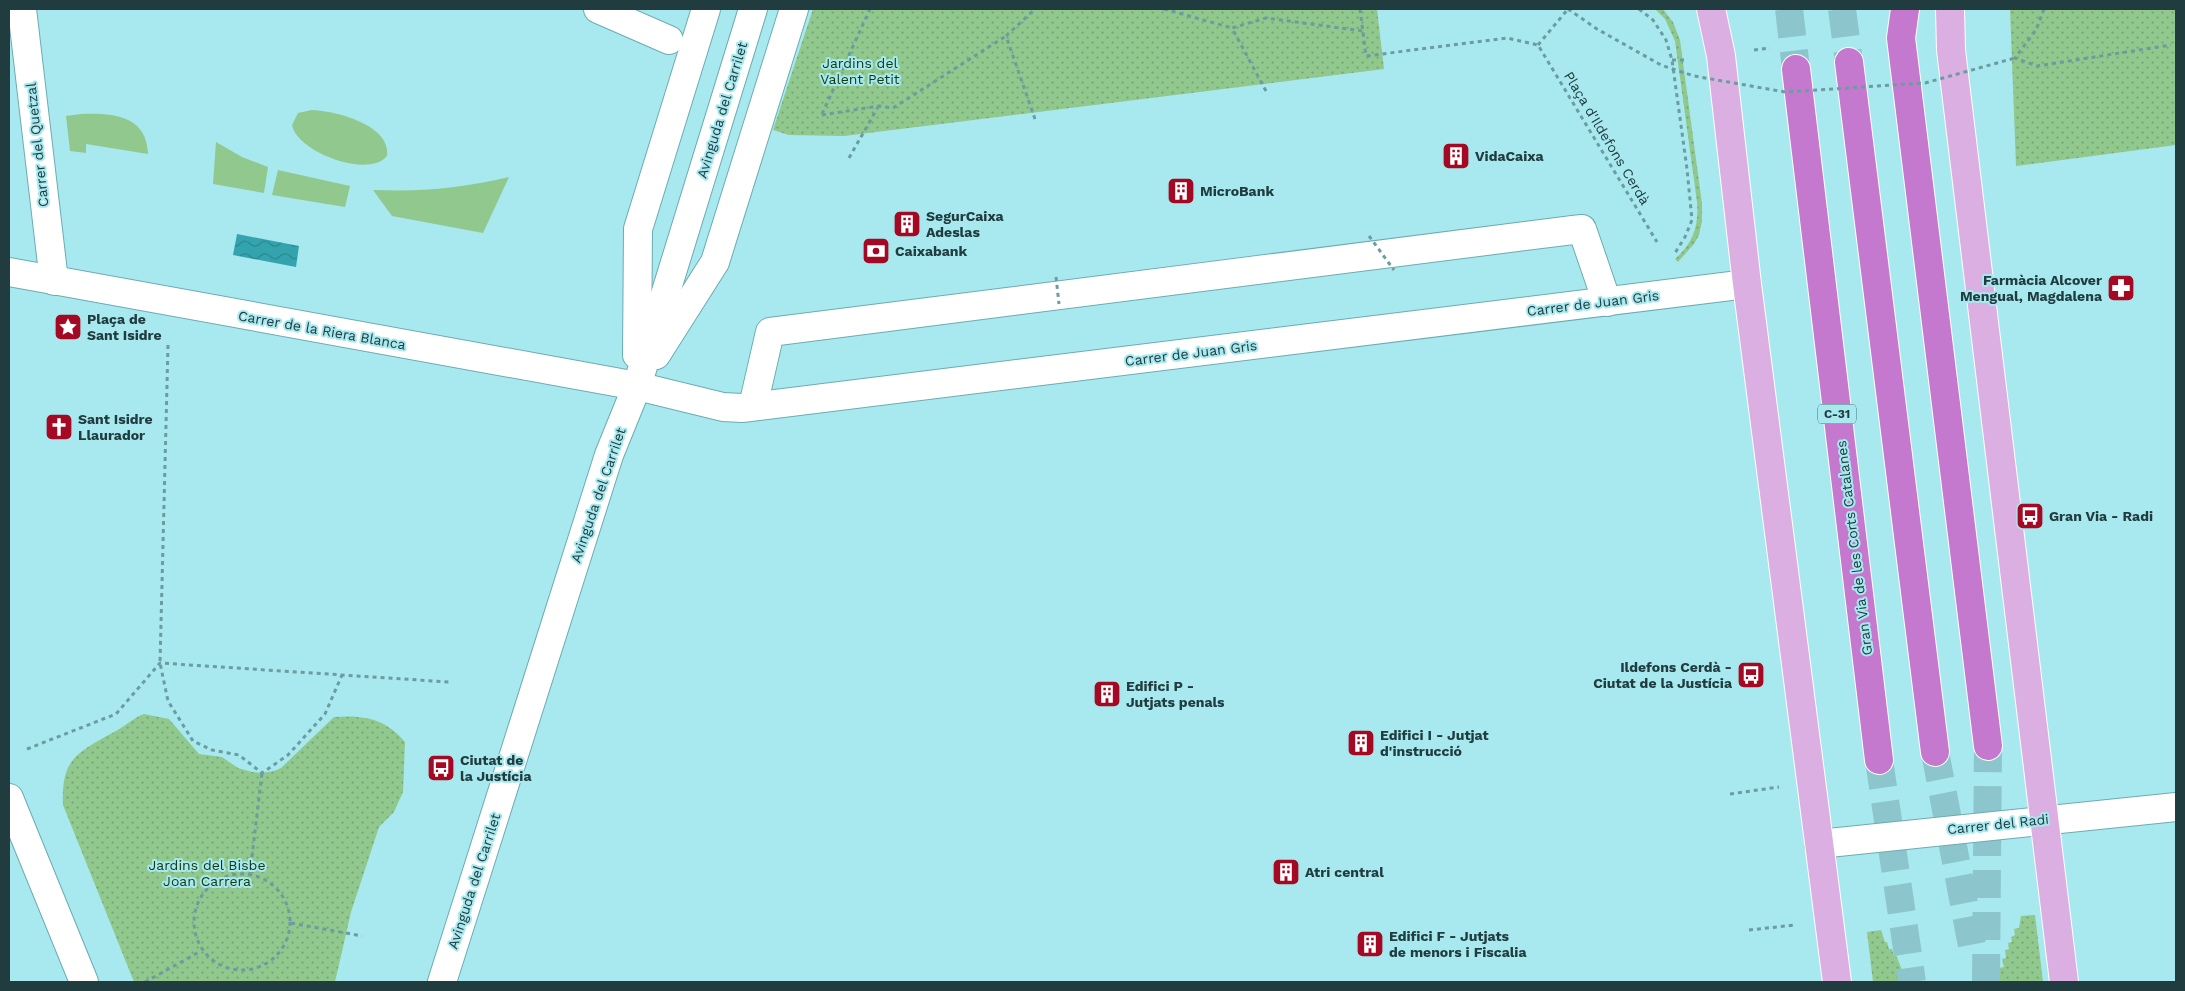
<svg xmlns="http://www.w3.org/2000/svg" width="2185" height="991" font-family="'Work Sans',sans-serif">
	<defs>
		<pattern id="grass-dots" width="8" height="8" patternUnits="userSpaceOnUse" patternTransform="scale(1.25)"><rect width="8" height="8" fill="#91c88d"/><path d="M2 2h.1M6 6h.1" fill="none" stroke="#76a475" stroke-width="1.8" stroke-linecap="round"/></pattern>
		<pattern id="water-waves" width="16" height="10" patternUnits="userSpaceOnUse" patternTransform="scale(1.25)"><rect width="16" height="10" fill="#33a4ad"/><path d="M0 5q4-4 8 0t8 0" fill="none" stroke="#2b878e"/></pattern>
	</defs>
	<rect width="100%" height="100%" fill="#a7e9ef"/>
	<g fill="url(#grass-dots)">
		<path d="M 813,9 L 1377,9 L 1384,69 L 844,136 L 789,135 L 773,130 Z"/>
		<path d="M 1655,9 L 1663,9 L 1673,22 L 1680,40 L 1702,204 L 1702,221 L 1699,235 L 1694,244 L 1678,262 L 1675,259 C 1693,243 1699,226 1697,202 L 1675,41 L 1665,19 Z"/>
		<path d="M 2010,9 L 2176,9 L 2176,145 L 2016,166 Z"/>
		<path d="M 144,714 L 169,719 L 199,754 L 222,757 L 238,768 L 252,772 L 262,773 L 274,771 L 281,768 L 334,717 C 363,715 385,718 405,742 L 403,792 L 394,812 L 379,827 L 351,912 L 335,982 L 134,982 L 63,805 C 61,758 77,753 114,732 C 124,727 133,718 144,714 Z"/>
		<path d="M 2035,915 L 2043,982 L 1994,982 L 1997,979 L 1996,974 L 2000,972 L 1999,968 L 2004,967 L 2002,959 L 2006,958 L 2005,950 L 2009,949 L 2008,943 L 2012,942 L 2011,937 L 2015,935 L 2014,929 L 2019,928 L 2021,916 Z"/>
		<path d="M 1881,930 L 1885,942 L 1887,942 L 1889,949 L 1892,949 L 1894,956 L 1896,955 L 1904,975 L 1907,975 L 1908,982 L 1911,982 L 1873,982 L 1867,932 Z"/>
	</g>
	<g fill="#91c88d">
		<path d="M 312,110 C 336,111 391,125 387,156 C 368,179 297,152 292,125 L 298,113 Z"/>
		<path d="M 81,114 C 112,113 147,115 148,154 L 86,144 L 86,153 L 70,151 L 66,116 Z"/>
		<path d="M 216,142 L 242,157 L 268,167 L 264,193 L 213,184 Z"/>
		<path d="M 278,170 L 350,186 L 345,207 L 272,195 Z"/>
		<path d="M 509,177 L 483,233 L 392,216 L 373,190 C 420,192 463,188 509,177 Z"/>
	</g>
	<path fill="url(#water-waves)" d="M 237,234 L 299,246 L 296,267 L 233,255 Z"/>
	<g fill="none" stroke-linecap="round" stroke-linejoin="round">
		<g stroke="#8cc6cc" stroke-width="28" stroke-dasharray="28 14" stroke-linecap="butt">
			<path d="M 1789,9 L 1796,69"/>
			<path d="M 1842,9 L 1849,62"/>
			<path d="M 1935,752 L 1974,956"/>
			<path d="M 1879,760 L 1912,982"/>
			<path d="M 1986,982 L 1988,746"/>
		</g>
		<defs>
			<g id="minor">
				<path d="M 22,9 L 54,281"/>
				<path d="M 598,9 L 669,40"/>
				<path d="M 9,272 L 637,386 L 723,407 L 742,408 L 1747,284"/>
				<path d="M 637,355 L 638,229 L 706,9"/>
				<path d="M 656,355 L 715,262 L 794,9"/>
				<path d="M 753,406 L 770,332 L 1573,230 L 1582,229 L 1607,302"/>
				<path d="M 9,798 L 84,982"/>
				<path d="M 1819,844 L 2176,807"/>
				<path d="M 442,982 L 609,455 L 637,386 L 753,9"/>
			</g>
			<g id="major">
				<path d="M 1711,9 L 1721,56 L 1747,284 L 1837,982"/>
				<path d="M 1950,9 L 1951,50 L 2064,982"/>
			</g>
			<g id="highway">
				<path d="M 1905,9 L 1901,38 L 1988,746"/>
				<path d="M 1849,62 L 1935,752"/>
				<path d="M 1796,69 L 1879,760"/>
			</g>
		</defs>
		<use href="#minor" stroke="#6bacb1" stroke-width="30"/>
		<use href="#major" stroke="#fff" stroke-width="30"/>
		<use href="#highway" stroke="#fff" stroke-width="30"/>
		<g stroke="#6b9ca0" stroke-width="3" stroke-dasharray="4 4" stroke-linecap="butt">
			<path d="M 1164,9 L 1232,28"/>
			<path d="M 1360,9 L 1366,56 L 1507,38 L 1538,45 L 1657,242"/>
			<path d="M 1639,9 L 1653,20 L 1666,40 L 1672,60 L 1687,169 L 1692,220 L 1685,237 L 1675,253"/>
			<path d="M 2044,9 L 2036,30 L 2015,58 L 2037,66 L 2171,45"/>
			<path d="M 1538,45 L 1568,9"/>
			<path d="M 1754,50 L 1770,48"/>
			<path d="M 1672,60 L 1688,60"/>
			<path d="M 1266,91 L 1232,28 L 1266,18 L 1363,31"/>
			<path d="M 822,114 L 870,9"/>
			<path d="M 822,115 L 879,106 L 893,108 L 1006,36"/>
			<path d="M 1035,119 L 1006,36 L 1035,9"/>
			<path d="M 849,158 L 878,107"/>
			<path d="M 168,345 L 160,663 L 168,701 L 193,741 L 212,750 L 239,755 L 262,773 L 288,755 L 325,714 L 342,675"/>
			<path d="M 27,749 L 116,714 L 160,663 L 449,682"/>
			<path d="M 1730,794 L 1779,787"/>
			<path d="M 250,873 L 262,773"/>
			<circle cx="242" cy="922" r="48"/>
			<path d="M 291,923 L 362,936"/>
			<path d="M 1749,930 L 1795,925"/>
			<path d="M 145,982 L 201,951"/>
		</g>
		<use href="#minor" stroke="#fff" stroke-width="28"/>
		<use href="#major" stroke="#dcafe2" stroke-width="28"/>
		<use href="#highway" stroke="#c479ce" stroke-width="28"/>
		<g stroke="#6b9ca0" stroke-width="3" stroke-dasharray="4 4" stroke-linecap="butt">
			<path d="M 1568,9 L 1597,29 L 1661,65 L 1694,76 L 1785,92 L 1925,83 L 2015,58"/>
			<path d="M 1369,236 L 1394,270"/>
			<path d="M 1056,277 L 1059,304"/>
		</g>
	</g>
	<defs>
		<symbol id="building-square" viewBox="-11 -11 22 22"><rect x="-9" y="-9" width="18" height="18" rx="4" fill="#a40822" stroke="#a7e9ef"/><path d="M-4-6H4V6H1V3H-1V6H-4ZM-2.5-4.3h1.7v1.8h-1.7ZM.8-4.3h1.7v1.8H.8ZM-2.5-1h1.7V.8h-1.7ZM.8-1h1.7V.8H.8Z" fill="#fff"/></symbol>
		<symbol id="bank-square" viewBox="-11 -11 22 22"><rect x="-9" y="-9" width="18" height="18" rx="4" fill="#a40822" stroke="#a7e9ef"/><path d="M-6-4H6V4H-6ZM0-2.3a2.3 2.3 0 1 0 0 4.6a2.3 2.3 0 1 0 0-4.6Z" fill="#fff"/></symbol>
		<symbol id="pharmacy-square" viewBox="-11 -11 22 22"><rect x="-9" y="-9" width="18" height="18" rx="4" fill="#a40822" stroke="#a7e9ef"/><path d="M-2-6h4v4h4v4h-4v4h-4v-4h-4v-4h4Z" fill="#fff"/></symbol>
		<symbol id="sight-square" viewBox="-11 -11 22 22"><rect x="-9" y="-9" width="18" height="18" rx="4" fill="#a40822" stroke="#a7e9ef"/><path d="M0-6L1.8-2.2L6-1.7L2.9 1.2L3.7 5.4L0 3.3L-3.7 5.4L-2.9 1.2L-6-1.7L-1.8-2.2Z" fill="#fff"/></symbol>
		<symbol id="church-square" viewBox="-11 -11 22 22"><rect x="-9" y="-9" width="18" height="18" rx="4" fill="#a40822" stroke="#a7e9ef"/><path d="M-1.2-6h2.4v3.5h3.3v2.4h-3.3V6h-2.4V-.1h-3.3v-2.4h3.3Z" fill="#fff"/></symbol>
		<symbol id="bus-square" viewBox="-11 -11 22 22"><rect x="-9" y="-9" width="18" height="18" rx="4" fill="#a40822" stroke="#a7e9ef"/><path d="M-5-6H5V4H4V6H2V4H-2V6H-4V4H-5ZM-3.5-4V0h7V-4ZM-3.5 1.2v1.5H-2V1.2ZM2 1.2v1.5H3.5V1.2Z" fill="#fff"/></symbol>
	</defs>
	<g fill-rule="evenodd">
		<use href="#building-square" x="1440" y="140" width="32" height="32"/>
		<use href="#building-square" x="1165" y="175" width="32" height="32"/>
		<use href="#building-square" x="891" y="208" width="32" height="32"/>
		<use href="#bank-square" x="860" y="235" width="32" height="32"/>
		<use href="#pharmacy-square" x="2105" y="272" width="32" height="32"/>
		<use href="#sight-square" x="52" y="311" width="32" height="32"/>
		<use href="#church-square" x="43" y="411" width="32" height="32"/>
		<use href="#bus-square" x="2014" y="500" width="32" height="32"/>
		<use href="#bus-square" x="1735" y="659" width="32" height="32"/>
		<use href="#building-square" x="1091" y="678" width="32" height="32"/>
		<use href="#building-square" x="1345" y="727" width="32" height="32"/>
		<use href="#bus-square" x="425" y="752" width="32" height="32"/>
		<use href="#building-square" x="1270" y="856" width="32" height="32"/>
		<use href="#building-square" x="1354" y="928" width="32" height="32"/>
	</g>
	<g text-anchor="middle" stroke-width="4" stroke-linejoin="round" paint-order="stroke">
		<rect fill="#a7e9ef" stroke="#497074" stroke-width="1" x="1818" y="404.5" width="38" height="19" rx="4"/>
		<g font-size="12" font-weight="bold" fill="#213c3f">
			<text x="1837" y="418">C-31</text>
		</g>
		<g font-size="14" fill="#133912" stroke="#a7e9ef">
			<text x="860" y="68">Jardins del<tspan x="860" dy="16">Valent Petit</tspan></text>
			<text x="207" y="870">Jardins del Bisbe<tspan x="207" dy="16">Joan Carrera</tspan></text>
		</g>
		<g font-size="14" fill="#213c3f" stroke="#a7e9ef">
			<text transform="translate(722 110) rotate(-73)" y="5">Avinguda del Carrilet</text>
			<text transform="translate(1607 138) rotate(59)" y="5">Plaça d'Ildefons Cerdà</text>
			<text transform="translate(37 145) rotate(-96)" y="5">Carrer del Quetzal</text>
			<text transform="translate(1593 303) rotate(-7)" y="5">Carrer de Juan Gris</text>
			<text transform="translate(322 330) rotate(10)" y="5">Carrer de la Riera Blanca</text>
			<text transform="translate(1191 353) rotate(-7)" y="5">Carrer de Juan Gris</text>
			<text transform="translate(598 495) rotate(-71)" y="5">Avinguda del Carrilet</text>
			<text transform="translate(1854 548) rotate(-97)" y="5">Gran Via de les Corts Catalanes</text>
			<text transform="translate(1998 824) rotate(-6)" y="5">Carrer del Radi</text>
			<text transform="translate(474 881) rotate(-72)" y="5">Avinguda del Carrilet</text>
		</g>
		<g font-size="14" font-weight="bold" fill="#213c3f" stroke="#a7e9ef" text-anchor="start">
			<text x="1475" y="161">VidaCaixa</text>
			<text x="1200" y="196">MicroBank</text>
			<text x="926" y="221">SegurCaixa<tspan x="926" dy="16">Adeslas</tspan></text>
			<text x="895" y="256">Caixabank</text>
			<text x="2102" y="285" text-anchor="end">Farmàcia Alcover<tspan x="2102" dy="16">Mengual, Magdalena</tspan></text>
			<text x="87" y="324">Plaça de<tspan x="87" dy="16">Sant Isidre</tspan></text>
			<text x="78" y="424">Sant Isidre<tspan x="78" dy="16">Llaurador</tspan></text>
			<text x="2049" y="521">Gran Via - Radi</text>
			<text x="1732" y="672" text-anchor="end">Ildefons Cerdà -<tspan x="1732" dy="16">Ciutat de la Justícia</tspan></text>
			<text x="1126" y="691">Edifici P -<tspan x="1126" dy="16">Jutjats penals</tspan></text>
			<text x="1380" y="740">Edifici I - Jutjat<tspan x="1380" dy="16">d'instrucció</tspan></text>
			<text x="460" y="765">Ciutat de<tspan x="460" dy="16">la Justícia</tspan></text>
			<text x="1305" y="877">Atri central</text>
			<text x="1389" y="941">Edifici F - Jutjats<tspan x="1389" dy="16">de menors i Fiscalia</tspan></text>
		</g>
	</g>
	<rect width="2185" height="991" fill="none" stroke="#213c3f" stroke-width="20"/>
</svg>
